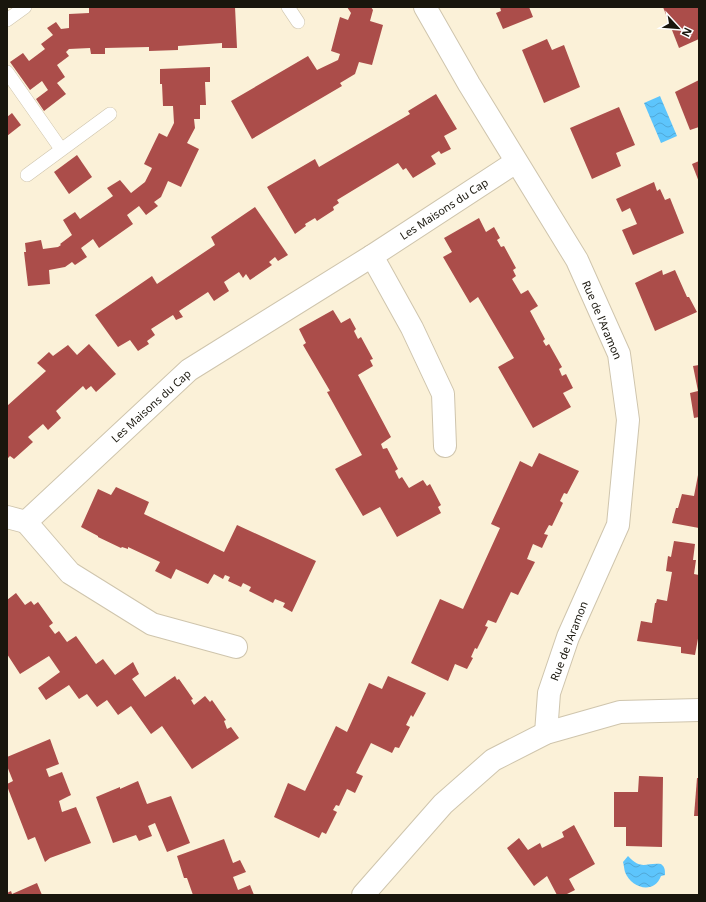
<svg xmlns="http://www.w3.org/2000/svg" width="706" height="902" font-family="'Noto Sans',sans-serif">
	<defs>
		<pattern id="water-waves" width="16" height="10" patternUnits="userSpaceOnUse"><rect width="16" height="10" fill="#5dc5fc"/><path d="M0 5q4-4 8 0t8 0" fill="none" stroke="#50a8d7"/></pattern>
	</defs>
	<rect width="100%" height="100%" fill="#fbf1d8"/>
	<g fill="url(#water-waves)">
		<path d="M 660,96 L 677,136 L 661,143 L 644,103 Z"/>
		<path d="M 628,856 C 642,871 646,862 661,864 C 665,867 665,870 665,875 L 661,876 C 654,895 631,888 625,872 C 624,869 624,865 623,862 Z"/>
	</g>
	<g fill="#ab4d4a">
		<path d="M 89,7 L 235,7 L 237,48 L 222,48 L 222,43 L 178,46 L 178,50 L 149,51 L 149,47 L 105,48 L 105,54 L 91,54 L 90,48 L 69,49 L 66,52 L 69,56 L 57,65 L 65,77 L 57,83 L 66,94 L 44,111 L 36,99 L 48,90 L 42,81 L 30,90 L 10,62 L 23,53 L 29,61 L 45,49 L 41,44 L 53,35 L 47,28 L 56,22 L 61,29 L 69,28 L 69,14 L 89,13 Z"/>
		<path d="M 347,7 L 371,7 L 373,10 L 370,21 L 383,25 L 372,65 L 359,62 L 355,74 L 340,83 L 342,86 L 252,139 L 231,101 L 308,56 L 317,70 L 338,60 L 340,54 L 331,51 L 340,17 L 348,20 L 351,13 Z"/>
		<path d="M 500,7 L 529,7 L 533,17 L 503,29 L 496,13 L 501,11 Z"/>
		<path d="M 663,7 L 699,7 L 699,39 L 679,48 Z"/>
		<path d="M 547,39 L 552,50 L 564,45 L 580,87 L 544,103 L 522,50 Z"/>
		<path d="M 210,67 L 210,82 L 205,82 L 206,105 L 200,105 L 200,119 L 194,119 L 195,128 L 187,143 L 199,149 L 181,187 L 168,181 L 161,197 L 154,202 L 158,206 L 146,215 L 139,206 L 127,215 L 133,224 L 99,248 L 93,239 L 81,248 L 87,257 L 75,265 L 72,262 L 65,267 L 49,270 L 50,284 L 28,286 L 24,252 L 26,252 L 25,243 L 41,240 L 43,249 L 58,247 L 61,245 L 60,244 L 72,235 L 63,220 L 75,212 L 80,219 L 113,196 L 107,188 L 120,180 L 131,193 L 145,182 L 152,168 L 144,164 L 159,133 L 167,137 L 174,123 L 173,106 L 163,106 L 162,84 L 160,84 L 160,69 Z"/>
		<path d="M 699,80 L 699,127 L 690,130 L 675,92 Z"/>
		<path d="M 436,94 L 457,129 L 444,136 L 451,149 L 441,154 L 439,151 L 431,156 L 436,164 L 413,178 L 406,168 L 403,170 L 398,163 L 337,200 L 339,203 L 333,207 L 334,210 L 317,221 L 315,218 L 305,224 L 306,226 L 295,234 L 267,187 L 315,159 L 319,167 L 410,114 L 408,111 Z"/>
		<path d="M 619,107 L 635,145 L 616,153 L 621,166 L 592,179 L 570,128 Z"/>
		<path d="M 12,113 L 21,125 L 7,136 L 7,117 Z"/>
		<path d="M 77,155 L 92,177 L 69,194 L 54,172 Z"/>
		<path d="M 699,161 L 699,182 L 692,164 Z"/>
		<path d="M 654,182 L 657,191 L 660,189 L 665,200 L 670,198 L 684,233 L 633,255 L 622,230 L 637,224 L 630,208 L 622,212 L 616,199 Z"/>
		<path d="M 255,207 L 288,255 L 278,261 L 275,257 L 269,262 L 272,265 L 250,280 L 246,274 L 243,278 L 239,272 L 224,282 L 229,291 L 214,301 L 208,292 L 179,311 L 183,317 L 176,320 L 173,315 L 151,329 L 155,335 L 147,341 L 149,344 L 138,351 L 130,340 L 118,347 L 95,315 L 152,276 L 157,284 L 215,245 L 211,237 Z"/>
		<path d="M 479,218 L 486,232 L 494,227 L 500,238 L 497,240 L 501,247 L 504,246 L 516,268 L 513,270 L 516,276 L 512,279 L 521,294 L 528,290 L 538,306 L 530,311 L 545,339 L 543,341 L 546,346 L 549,344 L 562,367 L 559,369 L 562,376 L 566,374 L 573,388 L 563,393 L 571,407 L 533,428 L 498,367 L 514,358 L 478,297 L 470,303 L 443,257 L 452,252 L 444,238 Z"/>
		<path d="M 662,270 L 663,275 L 675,270 L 687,297 L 689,297 L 697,312 L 655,331 L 635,283 Z"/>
		<path d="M 333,310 L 341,323 L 350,318 L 356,329 L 354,331 L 358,339 L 361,337 L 373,359 L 370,360 L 373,366 L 358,375 L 391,437 L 381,444 L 383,449 L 387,448 L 398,469 L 395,471 L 399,479 L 402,477 L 409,488 L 423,480 L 427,486 L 430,484 L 441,505 L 438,507 L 441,513 L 397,537 L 380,507 L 363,516 L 335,469 L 362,455 L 327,392 L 330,391 L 303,345 L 306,343 L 299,329 Z"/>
		<path d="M 89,344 L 116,374 L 96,392 L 91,386 L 86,390 L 83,386 L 56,411 L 61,418 L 48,430 L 43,424 L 28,437 L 33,442 L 14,459 L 10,456 L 7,459 L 7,406 L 46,371 L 37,363 L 49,352 L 53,356 L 68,345 L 77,355 Z"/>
		<path d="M 699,365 L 699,417 L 694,418 L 690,393 L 698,391 L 693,366 Z"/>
		<path d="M 539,453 L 579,471 L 567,494 L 564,493 L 560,501 L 563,503 L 552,526 L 549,525 L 544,534 L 548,535 L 542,548 L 533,544 L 527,559 L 535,562 L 518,595 L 511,592 L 496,623 L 488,620 L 485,626 L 488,627 L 477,649 L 475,648 L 471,657 L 473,658 L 467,669 L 455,664 L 448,681 L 411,663 L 440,599 L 463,609 L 500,528 L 491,524 L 520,461 L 532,467 Z"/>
		<path d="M 698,475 L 699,528 L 672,523 L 676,508 L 678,508 L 682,494 L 694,496 Z"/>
		<path d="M 116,487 L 149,502 L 144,514 L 224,552 L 237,525 L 316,561 L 292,612 L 283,607 L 285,603 L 275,599 L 273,603 L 249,591 L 251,587 L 243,583 L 241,587 L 228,581 L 230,577 L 225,575 L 223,579 L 214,574 L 208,584 L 176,569 L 171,579 L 155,571 L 160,562 L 128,547 L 128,549 L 122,547 L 121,548 L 98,537 L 98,536 L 81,527 L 98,489 L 111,495 Z"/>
		<path d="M 674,541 L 695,544 L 693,560 L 696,560 L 694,574 L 699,575 L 699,633 L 695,655 L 681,653 L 681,647 L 637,641 L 641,621 L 652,623 L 655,603 L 656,603 L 657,599 L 667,601 L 672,572 L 666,571 L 668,556 L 671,557 Z"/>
		<path d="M 16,593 L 25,605 L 31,601 L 34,605 L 38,602 L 53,623 L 49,626 L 55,634 L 59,631 L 67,642 L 76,636 L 96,664 L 103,659 L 115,675 L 133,662 L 139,674 L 132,679 L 145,697 L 175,676 L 177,680 L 179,679 L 193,699 L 191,700 L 194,705 L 205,696 L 210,702 L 212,700 L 226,720 L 224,721 L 227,729 L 231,727 L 239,738 L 192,769 L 162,726 L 151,734 L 131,706 L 118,715 L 107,700 L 97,707 L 87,694 L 79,699 L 69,685 L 46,700 L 38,688 L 60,672 L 49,656 L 20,674 L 7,654 L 7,600 Z"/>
		<path d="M 388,676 L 426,693 L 413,717 L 411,715 L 406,725 L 410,727 L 399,748 L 395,747 L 392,753 L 371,743 L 356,773 L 363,776 L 355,793 L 347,789 L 339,806 L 336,805 L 333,810 L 337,812 L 326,834 L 322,832 L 319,838 L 274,817 L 288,783 L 305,791 L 336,726 L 347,732 L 369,683 L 382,689 Z"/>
		<path d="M 50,739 L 59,764 L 46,769 L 49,777 L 62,772 L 71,795 L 59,801 L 62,812 L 76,807 L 91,843 L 50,858 L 45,862 L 35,837 L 28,840 L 7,786 L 7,784 L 13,781 L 7,766 L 7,757 Z"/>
		<path d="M 639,776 L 663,777 L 662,847 L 626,846 L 626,827 L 614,827 L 614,792 L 638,792 Z"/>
		<path d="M 697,778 L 699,778 L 699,816 L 694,816 Z"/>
		<path d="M 138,781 L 147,804 L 171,796 L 190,843 L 167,852 L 155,823 L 148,826 L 152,836 L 139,841 L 136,835 L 113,843 L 96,797 L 120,787 L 120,789 Z"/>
		<path d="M 574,825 L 595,864 L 569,879 L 575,890 L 565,895 L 557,895 L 547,876 L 534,886 L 507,848 L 519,838 L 528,850 L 540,843 L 542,848 L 564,837 L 562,832 Z"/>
		<path d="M 224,839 L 233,863 L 240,860 L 246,872 L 233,877 L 238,890 L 250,885 L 254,895 L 193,895 L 187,878 L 184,878 L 177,856 Z"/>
		<path d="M 37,883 L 42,895 L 7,895 L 7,893 L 11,891 L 12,894 Z"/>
	</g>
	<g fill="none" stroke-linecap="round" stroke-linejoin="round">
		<defs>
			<g id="service">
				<path d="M 288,7 L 298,22"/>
				<path d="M 7,20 L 25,7"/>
				<path d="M 7,72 L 61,149"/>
				<path d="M 27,175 L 110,114"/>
			</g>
			<g id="minor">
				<path d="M 425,7 L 469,84 L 577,260 L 619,354 L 628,420 L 618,525 L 568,637 L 549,693 L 546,733"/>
				<path d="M 372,256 L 412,328 L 443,394 L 445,446"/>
				<path d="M 7,517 L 26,522 L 189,370 L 372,256 L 516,162"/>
				<path d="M 26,522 L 70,573 L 152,624 L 236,647"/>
				<path d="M 363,895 L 443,804 L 493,760 L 546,733 L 620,712 L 699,710"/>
			</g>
		</defs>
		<use href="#service" stroke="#cfc5ad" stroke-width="14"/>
		<use href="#minor" stroke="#cfc5ad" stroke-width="24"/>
		<use href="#service" stroke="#fff" stroke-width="13"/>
		<use href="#minor" stroke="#fff" stroke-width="22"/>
	</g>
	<g text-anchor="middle" stroke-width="3" stroke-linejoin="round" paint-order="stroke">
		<g font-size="11" fill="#19160d" stroke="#fff">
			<text transform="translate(444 209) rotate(-33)" y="4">Les Maisons du Cap</text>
			<text transform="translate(602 320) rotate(67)" y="4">Rue de l'Aramon</text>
			<text transform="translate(151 406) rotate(-42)" y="4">Les Maisons du Cap</text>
			<text transform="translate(569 641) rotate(-69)" y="4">Rue de l'Aramon</text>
		</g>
	</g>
	<rect width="706" height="902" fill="none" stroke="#19160d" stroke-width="16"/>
	<g transform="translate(678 28) rotate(116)" stroke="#ffffff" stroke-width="3" paint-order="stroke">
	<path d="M0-3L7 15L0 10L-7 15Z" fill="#19160d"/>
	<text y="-6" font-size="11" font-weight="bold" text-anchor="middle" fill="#19160d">N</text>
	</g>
</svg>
